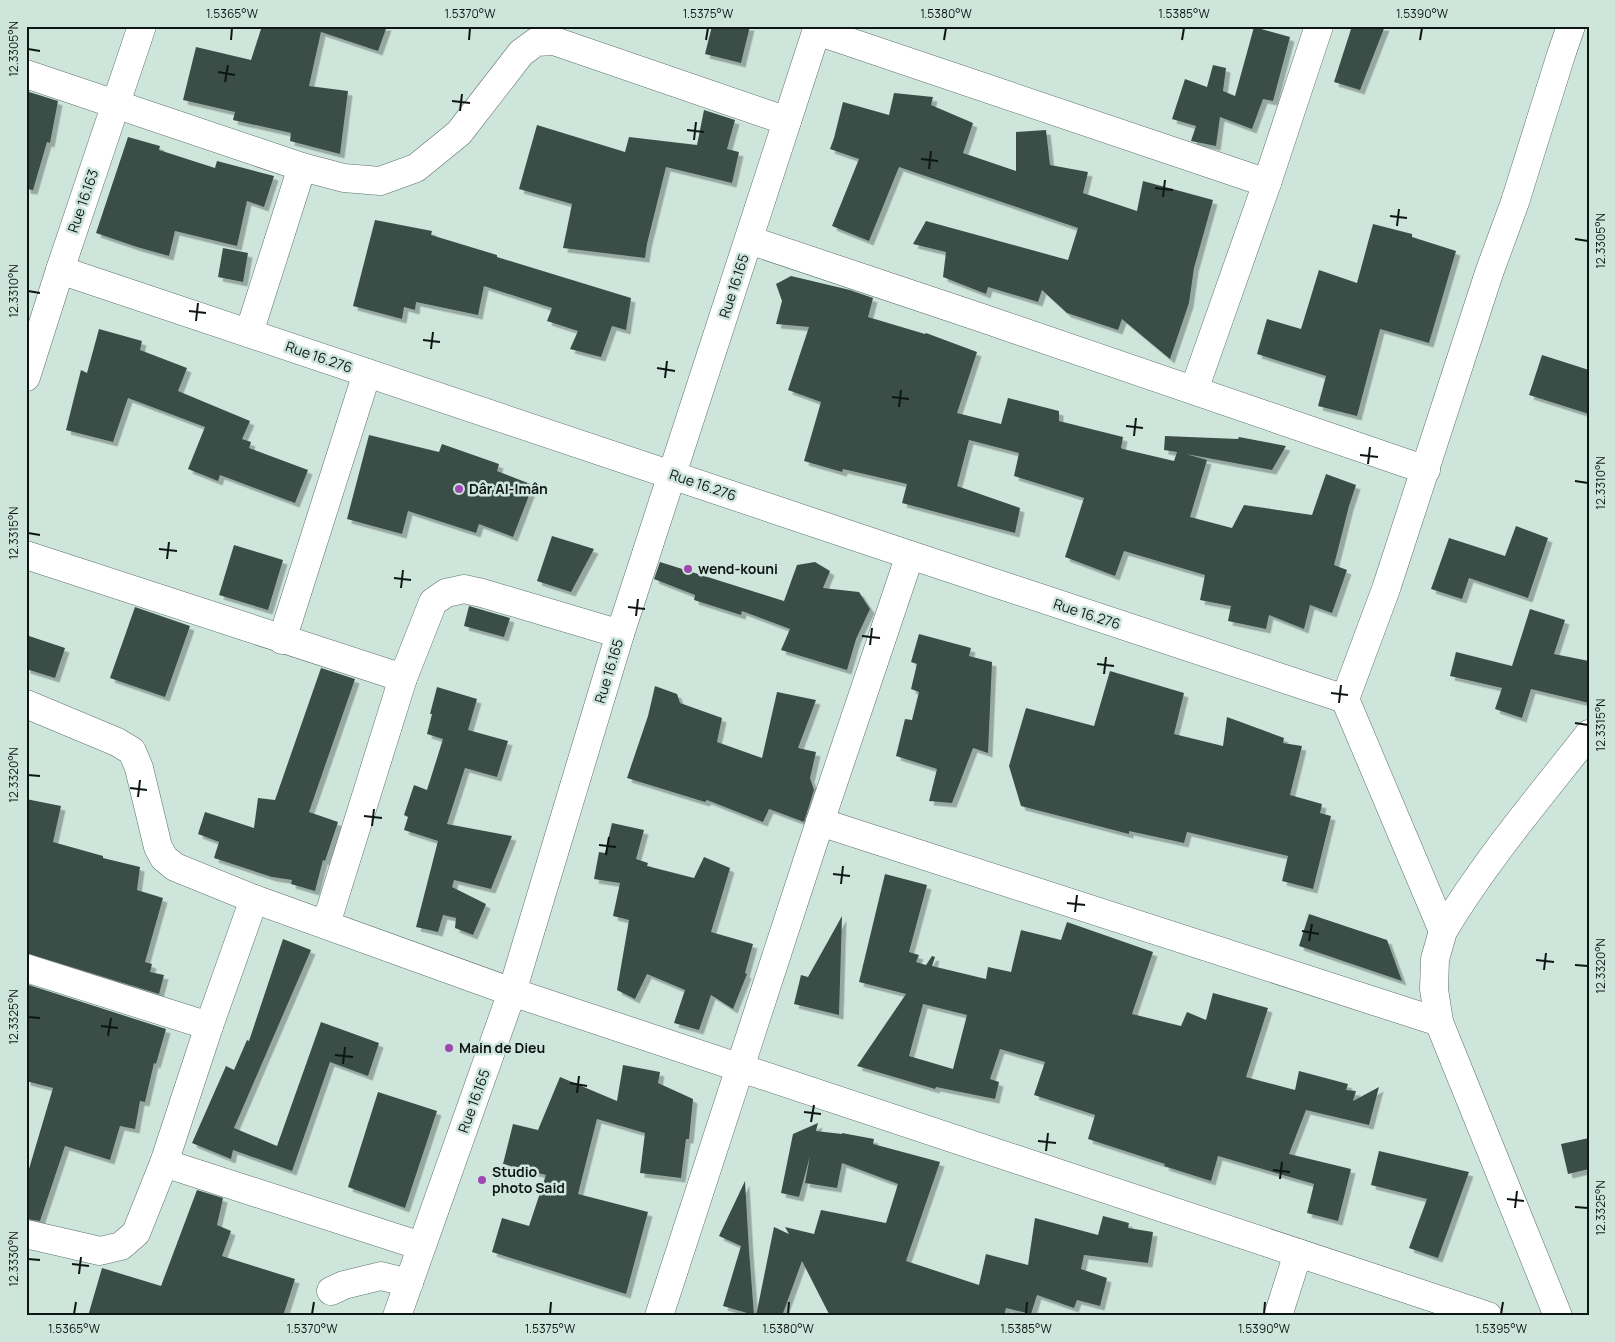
<svg xmlns="http://www.w3.org/2000/svg" width="1615" height="1342" font-family="Manrope,sans-serif">
	<defs>
		<filter id="shadow"><feDropShadow dx="4.5" dy="4.5" stdDeviation="0" flood-color="#0004"/></filter>
	</defs>
	<rect width="100%" height="100%" fill="#cee5dc"/>
	<g fill="#3b4e47" fill-rule="evenodd" filter="url(#shadow)">
		<path d="M 262,26 L 387,26 L 378,51 L 321,32 L 309,86 L 348,91 L 340,154 L 290,141 L 291,133 L 233,120 L 235,112 L 183,100 L 196,47 L 251,60 Z"/>
		<path d="M 712,26 L 750,26 L 741,63 L 705,54 Z"/>
		<path d="M 1352,26 L 1385,26 L 1360,90 L 1334,82 Z"/>
		<path d="M 1254,27 L 1290,37 L 1273,101 L 1263,99 L 1252,129 L 1220,117 L 1216,146 L 1191,141 L 1196,126 L 1172,119 L 1185,79 L 1207,87 L 1213,65 L 1226,68 L 1223,91 L 1235,96 Z"/>
		<path d="M 26,91 L 58,101 L 50,143 L 47,142 L 33,190 L 26,189 Z"/>
		<path d="M 894,93 L 933,97 L 931,105 L 973,123 L 963,153 L 1016,171 L 1016,132 L 1046,130 L 1050,165 L 1088,172 L 1083,193 L 1137,211 L 1143,181 L 1213,200 L 1194,268 L 1189,303 L 1170,359 L 1122,319 L 1118,330 L 1067,313 L 1042,290 L 1038,302 L 988,287 L 986,294 L 943,277 L 946,252 L 913,244 L 926,221 L 1068,260 L 1078,228 L 899,167 L 869,241 L 832,226 L 859,159 L 830,149 L 834,138 L 843,102 L 889,115 Z"/>
		<path d="M 704,110 L 735,120 L 727,149 L 739,152 L 732,183 L 666,167 L 647,244 L 645,258 L 563,248 L 572,204 L 519,189 L 537,125 L 625,152 L 629,137 L 697,145 Z"/>
		<path d="M 128,137 L 160,146 L 159,150 L 215,168 L 217,161 L 274,176 L 264,207 L 247,201 L 237,246 L 175,231 L 169,256 L 137,247 L 96,233 Z"/>
		<path d="M 375,220 L 432,231 L 431,235 L 497,255 L 497,257 L 631,298 L 626,330 L 612,326 L 601,357 L 570,349 L 578,331 L 547,321 L 552,308 L 484,286 L 478,315 L 416,302 L 415,310 L 404,307 L 402,319 L 353,306 Z"/>
		<path d="M 1373,224 L 1412,234 L 1412,237 L 1456,251 L 1429,343 L 1380,329 L 1357,416 L 1318,406 L 1326,376 L 1257,354 L 1267,319 L 1301,329 L 1319,270 L 1357,283 Z"/>
		<path d="M 223,248 L 248,253 L 243,282 L 218,277 Z"/>
		<path d="M 791,276 L 850,290 L 873,298 L 868,317 L 925,334 L 926,333 L 977,352 L 957,413 L 1001,424 L 1008,398 L 1059,411 L 1059,421 L 1123,437 L 1121,448 L 1123,449 L 1174,461 L 1177,452 L 1164,450 L 1165,436 L 1238,439 L 1239,437 L 1286,446 L 1272,470 L 1186,454 L 1207,460 L 1190,517 L 1232,528 L 1244,505 L 1312,515 L 1326,474 L 1356,485 L 1349,506 L 1334,565 L 1347,570 L 1332,613 L 1310,605 L 1304,629 L 1269,615 L 1266,629 L 1228,621 L 1231,606 L 1200,600 L 1205,575 L 1124,551 L 1115,576 L 1065,557 L 1084,498 L 1014,476 L 1019,453 L 969,440 L 957,486 L 1020,508 L 1015,533 L 902,503 L 907,484 L 843,469 L 842,472 L 804,461 L 821,402 L 788,390 L 809,327 L 776,324 L 782,301 L 776,284 Z"/>
		<path d="M 99,329 L 142,341 L 140,350 L 187,368 L 178,391 L 250,421 L 242,439 L 251,442 L 249,448 L 308,470 L 295,503 L 220,475 L 218,481 L 188,469 L 205,427 L 128,398 L 113,442 L 66,430 L 81,370 L 87,373 Z"/>
		<path d="M 1542,355 L 1589,370 L 1589,414 L 1529,395 Z"/>
		<path d="M 369,435 L 439,452 L 442,444 L 499,464 L 497,471 L 533,485 L 513,537 L 479,524 L 476,533 L 408,511 L 402,534 L 347,519 Z"/>
		<path d="M 1516,526 L 1548,538 L 1528,598 L 1469,578 L 1462,599 L 1431,589 L 1449,538 L 1505,556 Z"/>
		<path d="M 552,536 L 594,549 L 571,592 L 537,581 Z"/>
		<path d="M 234,545 L 283,560 L 268,610 L 219,595 Z"/>
		<path d="M 660,562 L 784,601 L 797,565 L 815,562 L 830,571 L 823,588 L 859,592 L 870,609 L 856,639 L 847,670 L 781,650 L 790,629 L 742,611 L 741,615 L 694,600 L 695,595 L 654,579 Z"/>
		<path d="M 469,606 L 510,618 L 504,637 L 464,626 Z"/>
		<path d="M 135,607 L 190,626 L 165,697 L 110,678 Z"/>
		<path d="M 1530,609 L 1565,620 L 1554,654 L 1589,661 L 1589,703 L 1531,689 L 1522,718 L 1495,709 L 1502,688 L 1450,676 L 1456,652 L 1512,666 Z"/>
		<path d="M 919,634 L 971,648 L 969,656 L 992,662 L 988,753 L 973,748 L 952,803 L 929,801 L 937,769 L 896,756 L 905,719 L 912,720 L 919,692 L 911,689 L 917,664 L 911,662 Z"/>
		<path d="M 26,635 L 65,648 L 55,678 L 26,669 Z"/>
		<path d="M 321,668 L 355,679 L 309,812 L 338,822 L 325,861 L 323,860 L 315,891 L 291,884 L 292,880 L 272,877 L 214,858 L 219,842 L 198,834 L 205,812 L 254,828 L 258,798 L 275,800 Z"/>
		<path d="M 1110,671 L 1184,693 L 1174,734 L 1223,746 L 1227,717 L 1284,738 L 1283,743 L 1302,746 L 1290,795 L 1322,804 L 1320,813 L 1331,816 L 1313,889 L 1282,881 L 1288,856 L 1187,832 L 1184,843 L 1129,831 L 1129,834 L 1021,806 L 1009,766 L 1026,708 L 1094,726 Z"/>
		<path d="M 655,686 L 677,694 L 680,703 L 722,718 L 717,742 L 762,758 L 777,692 L 816,700 L 798,748 L 816,752 L 810,778 L 814,790 L 804,822 L 769,809 L 763,822 L 707,800 L 705,802 L 627,778 L 648,716 Z"/>
		<path d="M 437,687 L 477,699 L 468,730 L 508,741 L 497,777 L 465,768 L 447,824 L 512,836 L 491,889 L 454,880 L 452,887 L 486,904 L 473,935 L 455,928 L 456,918 L 443,915 L 438,932 L 416,927 L 438,841 L 404,830 L 408,817 L 404,815 L 414,785 L 427,790 L 443,739 L 427,734 L 432,714 L 430,714 Z"/>
		<path d="M 26,799 L 61,806 L 53,842 L 103,856 L 103,858 L 140,867 L 137,890 L 163,898 L 145,962 L 152,964 L 150,972 L 164,975 L 159,994 L 26,953 Z"/>
		<path d="M 612,823 L 644,830 L 636,859 L 648,863 L 647,866 L 694,878 L 704,857 L 730,868 L 711,932 L 753,944 L 745,973 L 747,974 L 733,1009 L 711,995 L 699,1030 L 674,1023 L 685,990 L 647,974 L 635,999 L 617,990 L 629,920 L 613,916 L 620,883 L 594,879 L 599,852 L 605,853 Z"/>
		<path d="M 885,874 L 927,885 L 909,952 L 919,955 L 916,962 L 926,965 L 932,956 L 935,957 L 932,966 L 986,979 L 988,967 L 1011,972 L 1021,930 L 1061,940 L 1067,922 L 1153,952 L 1132,1014 L 1181,1026 L 1187,1012 L 1206,1020 L 1213,993 L 1268,1008 L 1246,1077 L 1295,1090 L 1299,1071 L 1348,1084 L 1346,1090 L 1356,1091 L 1353,1101 L 1379,1087 L 1369,1125 L 1306,1110 L 1289,1154 L 1351,1169 L 1338,1221 L 1307,1213 L 1314,1184 L 1218,1156 L 1211,1181 L 1164,1166 L 1165,1164 L 1088,1139 L 1095,1115 L 1034,1095 L 1045,1062 L 1000,1049 L 990,1079 L 999,1082 L 995,1099 L 936,1087 L 935,1089 L 857,1066 L 906,994 L 859,982 ZM 923,1004 L 967,1015 L 953,1069 L 909,1056 Z"/>
		<path d="M 1309,914 L 1387,940 L 1402,981 L 1299,946 Z"/>
		<path d="M 842,916 L 839,1015 L 794,1004 L 801,975 L 808,977 Z"/>
		<path d="M 283,939 L 311,950 L 234,1128 L 277,1146 L 321,1022 L 379,1043 L 368,1076 L 330,1062 L 292,1171 L 233,1150 L 231,1159 L 192,1143 L 226,1066 L 234,1070 L 247,1040 L 249,1041 Z"/>
		<path d="M 26,984 L 166,1029 L 156,1064 L 154,1063 L 145,1102 L 140,1101 L 135,1129 L 120,1126 L 110,1160 L 65,1146 L 40,1221 L 26,1219 L 26,1179 L 53,1088 L 26,1081 Z"/>
		<path d="M 623,1065 L 660,1072 L 658,1083 L 693,1099 L 689,1139 L 686,1139 L 681,1178 L 640,1173 L 645,1133 L 597,1119 L 578,1194 L 648,1212 L 626,1294 L 492,1252 L 502,1218 L 529,1226 L 546,1175 L 503,1164 L 513,1124 L 538,1130 L 560,1077 L 617,1101 Z"/>
		<path d="M 378,1092 L 437,1111 L 405,1208 L 348,1187 Z"/>
		<path d="M 818,1123 L 816,1131 L 842,1134 L 842,1133 L 874,1139 L 873,1144 L 940,1162 L 906,1261 L 979,1285 L 986,1254 L 1028,1265 L 1035,1218 L 1098,1235 L 1103,1216 L 1129,1223 L 1128,1228 L 1153,1232 L 1148,1263 L 1084,1255 L 1081,1269 L 1107,1278 L 1100,1306 L 1077,1300 L 1074,1308 L 1037,1295 L 1031,1314 L 1006,1308 L 1004,1316 L 830,1316 L 802,1261 L 782,1316 L 756,1316 L 774,1227 L 789,1234 L 785,1227 L 814,1234 L 821,1210 L 886,1223 L 898,1184 L 842,1163 L 837,1188 L 805,1183 L 810,1156 L 799,1197 L 781,1193 L 793,1134 Z"/>
		<path d="M 1589,1138 L 1589,1169 L 1568,1174 L 1561,1144 Z"/>
		<path d="M 1379,1151 L 1469,1172 L 1438,1258 L 1409,1248 L 1427,1199 L 1371,1185 Z"/>
		<path d="M 745,1181 L 749,1250 L 754,1315 L 723,1306 L 741,1246 L 719,1236 Z"/>
		<path d="M 197,1190 L 223,1198 L 217,1225 L 231,1231 L 222,1256 L 295,1279 L 283,1316 L 88,1316 L 102,1268 L 161,1286 Z"/>
	</g>
	<g fill="none" stroke-linecap="round" stroke-linejoin="round">
		<defs>
			<g id="minor">
				<path d="M 817,31 L 1267,183"/>
				<path d="M 26,74 L 302,167 L 344,178 L 380,181 L 416,168 L 459,133 L 521,53 L 536,42 L 554,41 L 787,121"/>
				<path d="M 749,240 L 979,317 L 1426,470"/>
				<path d="M 60,270 L 910,555 L 1345,699"/>
				<path d="M 249,333 L 302,167"/>
				<path d="M 26,377 L 60,270 L 142,26"/>
				<path d="M 1194,390 L 1267,183 L 1319,26"/>
				<path d="M 26,555 L 403,678"/>
				<path d="M 282,640 L 367,373"/>
				<path d="M 26,704 L 117,742 L 132,751 L 139,768 L 158,847 L 164,858 L 175,867 L 254,899 L 512,992 L 1488,1316"/>
				<path d="M 820,822 L 1439,1022"/>
				<path d="M 326,924 L 403,678 L 433,602 L 446,593 L 464,589 L 482,593 L 620,634"/>
				<path d="M 1443,931 C 1485,861 1538,799 1589,734"/>
				<path d="M 26,968 L 209,1026"/>
				<path d="M 164,1163 L 421,1246"/>
				<path d="M 26,1234 L 100,1251 L 121,1246 L 136,1233 L 164,1163 L 209,1026 L 254,899"/>
				<path d="M 331,1291 L 344,1285 L 381,1276 L 409,1283"/>
				<path d="M 397,1316 L 512,992 L 620,634 L 818,26"/>
				<path d="M 659,1316 L 820,822 L 910,555"/>
				<path d="M 1278,1316 L 1298,1253"/>
				<path d="M 1558,1316 L 1439,1022 L 1434,989 L 1435,959 L 1443,931 L 1345,699 L 1386,589 L 1489,273 L 1515,202 L 1561,55 L 1571,26"/>
			</g>
		</defs>
		<use href="#minor" stroke="#5d7169" stroke-width="29"/>
		<use href="#minor" stroke="#fff" stroke-width="28"/>
	</g>
	<path fill="none" stroke="#0e1613" stroke-width="2" d="M 231,40 L 232,28M 469,40 L 470,28M 706,40 L 708,28M 944,40 L 946,28M 1182,40 L 1184,28M 1420,40 L 1422,28M 28,49 L 40,51M 218,72 L 235,75M 225,82 L 228,65M 452,101 L 470,103M 460,111 L 462,94M 687,130 L 704,132M 694,140 L 696,122M 921,159 L 938,161M 929,169 L 931,151M 1155,188 L 1173,190M 1163,197 L 1165,180M 1390,216 L 1407,218M 1397,226 L 1399,209M 1575,239 L 1588,241M 28,291 L 40,293M 189,311 L 206,313M 196,321 L 198,303M 423,340 L 440,342M 431,349 L 433,332M 657,368 L 675,371M 665,378 L 667,361M 892,397 L 909,399M 899,407 L 901,390M 1126,426 L 1143,428M 1134,436 L 1136,418M 1360,455 L 1378,457M 1368,464 L 1370,447M 1575,481 L 1588,483M 28,533 L 40,535M 159,549 L 177,551M 167,559 L 169,542M 394,578 L 411,580M 401,588 L 403,570M 628,607 L 645,609M 636,616 L 638,599M 862,636 L 880,638M 870,645 L 872,628M 1097,664 L 1114,666M 1104,674 L 1106,657M 1331,693 L 1348,695M 1339,703 L 1341,685M 1575,723 L 1588,725M 28,775 L 40,776M 130,788 L 147,790M 138,797 L 140,780M 364,816 L 382,818M 372,826 L 374,809M 599,845 L 616,847M 606,855 L 609,837M 833,874 L 850,876M 841,884 L 843,866M 1067,903 L 1085,905M 1075,912 L 1077,895M 1302,931 L 1319,934M 1309,941 L 1312,924M 1536,960 L 1554,962M 1575,965 L 1588,966M 1544,970 L 1546,953M 28,1017 L 40,1018M 101,1026 L 118,1028M 108,1036 L 111,1018M 335,1055 L 353,1057M 343,1064 L 345,1047M 570,1083 L 587,1086M 577,1093 L 579,1076M 804,1112 L 821,1114M 811,1122 L 814,1105M 1038,1141 L 1056,1143M 1046,1151 L 1048,1133M 1273,1170 L 1290,1172M 1280,1179 L 1282,1162M 1507,1199 L 1524,1201M 1575,1207 L 1588,1208M 1515,1208 L 1517,1191M 28,1259 L 40,1260M 72,1264 L 89,1266M 79,1274 L 81,1257M 74,1314 L 76,1302M 312,1314 L 314,1302M 550,1314 L 551,1302M 788,1314 L 789,1302M 1026,1314 L 1027,1302M 1264,1314 L 1265,1302M 1501,1314 L 1503,1302"/>
	<g fill="#9f47b3" stroke="#cee5dc" stroke-width="2">
		<circle cx="459" cy="489" r="5"/>
		<circle cx="688" cy="569" r="5"/>
		<circle cx="449" cy="1048" r="5"/>
		<circle cx="482" cy="1180" r="5"/>
	</g>
	<g text-anchor="middle" stroke-width="5" stroke-linejoin="round" paint-order="stroke">
		<g font-size="14" fill="#0e1613" stroke="#cee5dc">
			<text transform="translate(83 201) rotate(-71)" y="5">Rue 16.163</text>
			<text transform="translate(734 286) rotate(-72)" y="5">Rue 16.165</text>
			<text transform="translate(319 357) rotate(19)" y="5">Rue 16.276</text>
			<text transform="translate(703 485) rotate(19)" y="5">Rue 16.276</text>
			<text transform="translate(1087 614) rotate(18)" y="5">Rue 16.276</text>
			<text transform="translate(609 671) rotate(-73)" y="5">Rue 16.165</text>
			<text transform="translate(474 1101) rotate(-70)" y="5">Rue 16.165</text>
		</g>
		<g font-size="14" font-weight="bold" fill="#0e1613" stroke="#cee5dc" text-anchor="start">
			<text x="469" y="494">Dâr Al-Imân</text>
			<text x="698" y="574">wend-kouni</text>
			<text x="459" y="1053">Main de Dieu</text>
			<text x="492" y="1177">Studio<tspan x="492" dy="16">photo Said</tspan></text>
		</g>
	</g>
	<rect width="1615" height="1342" fill="none" stroke="#cee5dc" stroke-width="55"/>
	<rect x="28" y="28" width="1560" height="1286" fill="none" stroke="#0e1613" stroke-width="2"/>
	<g font-size="12" text-anchor="middle" fill="#0e1613">
		<text x="232" y="18">1.5365°W</text>
		<text x="470" y="18">1.5370°W</text>
		<text x="708" y="18">1.5375°W</text>
		<text x="946" y="18">1.5380°W</text>
		<text x="1184" y="18">1.5385°W</text>
		<text x="1422" y="18">1.5390°W</text>
		<text transform="translate(14 49) rotate(-90)" y="4">12.3305°N</text>
		<text transform="translate(1601 241) rotate(-90)" y="4">12.3305°N</text>
		<text transform="translate(14 291) rotate(-90)" y="4">12.3310°N</text>
		<text transform="translate(1601 483) rotate(-90)" y="4">12.3310°N</text>
		<text transform="translate(14 533) rotate(-90)" y="4">12.3315°N</text>
		<text transform="translate(1601 725) rotate(-90)" y="4">12.3315°N</text>
		<text transform="translate(14 775) rotate(-90)" y="4">12.3320°N</text>
		<text transform="translate(1601 966) rotate(-90)" y="4">12.3320°N</text>
		<text transform="translate(14 1017) rotate(-90)" y="4">12.3325°N</text>
		<text transform="translate(1601 1208) rotate(-90)" y="4">12.3325°N</text>
		<text transform="translate(14 1259) rotate(-90)" y="4">12.3330°N</text>
		<text x="74" y="1333">1.5365°W</text>
		<text x="312" y="1333">1.5370°W</text>
		<text x="550" y="1333">1.5375°W</text>
		<text x="788" y="1333">1.5380°W</text>
		<text x="1026" y="1333">1.5385°W</text>
		<text x="1264" y="1333">1.5390°W</text>
		<text x="1501" y="1333">1.5395°W</text>
	</g>
</svg>
